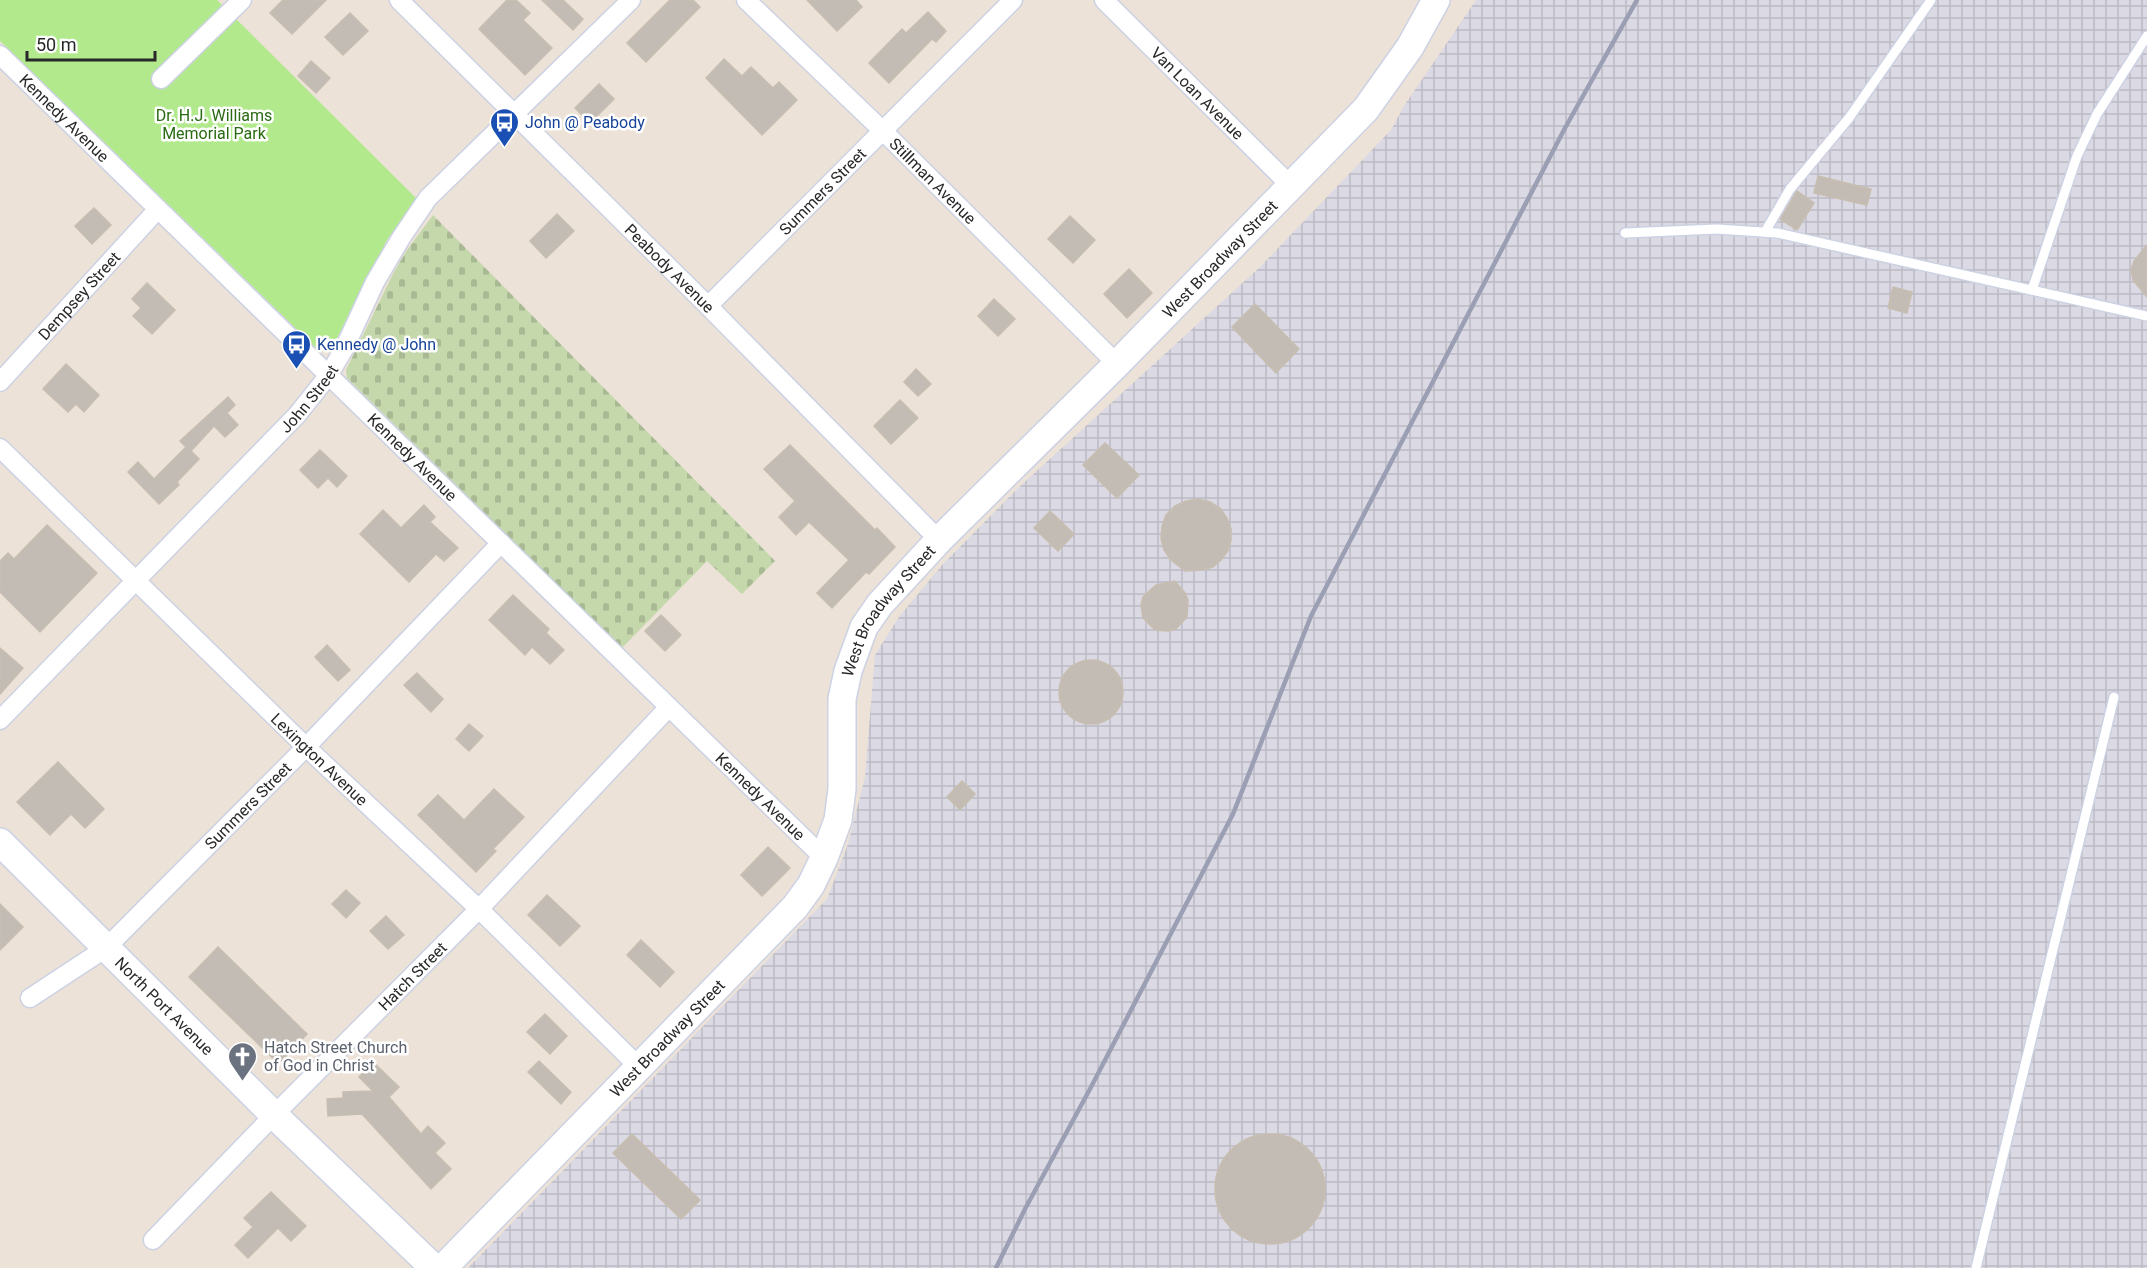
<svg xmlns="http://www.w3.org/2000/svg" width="2147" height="1268" font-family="Roboto,sans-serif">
	<defs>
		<pattern id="industrial-grid" width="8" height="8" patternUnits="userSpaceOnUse" patternTransform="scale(1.5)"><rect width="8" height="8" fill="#dbd9e3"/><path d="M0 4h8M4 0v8" fill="none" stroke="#bcbac3"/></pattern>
		<pattern id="cemetery-stones" width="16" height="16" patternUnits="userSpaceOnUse" patternTransform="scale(1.5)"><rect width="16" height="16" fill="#c4d8ac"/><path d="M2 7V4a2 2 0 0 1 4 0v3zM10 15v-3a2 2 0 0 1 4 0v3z" fill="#a8b994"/></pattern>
	</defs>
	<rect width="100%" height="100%" fill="#ece2d7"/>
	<path fill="url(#industrial-grid)" d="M 1476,0 L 2147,0 L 2147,1268 L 468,1268 L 827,899 L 848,844 L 865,777 L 875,655 L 899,617 L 943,564 L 1017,489 L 1260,267 L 1391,130 L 1404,106 Z"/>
	<path fill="url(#cemetery-stones)" d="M 433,215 L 775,561 L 742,594 L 707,561 L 622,648 L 347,378 L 346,370 L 394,272 L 407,250 Z"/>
	<path fill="#b2e98d" d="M 0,0 L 217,0 L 418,200 L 405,215 L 387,240 L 332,348 L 325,352 L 317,349 L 0,41 Z"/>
	<g fill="#c3bcb4" stroke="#c7beb1" stroke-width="1.5">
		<path d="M 283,0 L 326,0 L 292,34 L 270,13 Z"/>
		<path d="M 507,0 L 516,0 L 530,13 L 523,20 L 552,48 L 525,75 L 479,29 Z"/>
		<path d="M 542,0 L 563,0 L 583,19 L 573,30 Z"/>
		<path d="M 670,0 L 693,0 L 700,7 L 646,62 L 627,43 Z"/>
		<path d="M 807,0 L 856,0 L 862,7 L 837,31 Z"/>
		<path d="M 928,12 L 946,31 L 936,42 L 932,39 L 889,83 L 869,63 L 902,29 L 906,33 Z"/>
		<path d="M 350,13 L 368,31 L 343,55 L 325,37 Z"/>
		<path d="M 724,59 L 742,76 L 751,67 L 773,88 L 779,82 L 797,100 L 762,135 L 706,78 Z"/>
		<path d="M 311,61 L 330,78 L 316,93 L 298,76 Z"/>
		<path d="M 599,84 L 614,99 L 590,123 L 575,108 Z"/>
		<path d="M 1818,176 L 1871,189 L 1867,205 L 1814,193 Z"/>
		<path d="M 1797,191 L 1814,203 L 1797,230 L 1780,219 Z"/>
		<path d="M 94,208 L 111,225 L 92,244 L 75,226 Z"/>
		<path d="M 557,214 L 574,231 L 546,258 L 530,241 Z"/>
		<path d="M 1070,216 L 1095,240 L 1073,263 L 1048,239 Z"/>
		<path d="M 2147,245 L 2147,297 L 2133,280 L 2131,270 L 2134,261 Z"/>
		<path d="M 1129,269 L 1152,293 L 1127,318 L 1104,294 Z"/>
		<path d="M 147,283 L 175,310 L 152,334 L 133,316 L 141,308 L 132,299 Z"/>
		<path d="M 1893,287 L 1912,292 L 1907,313 L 1888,308 Z"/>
		<path d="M 994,299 L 1015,319 L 998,336 L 978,316 Z"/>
		<path d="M 1255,304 L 1299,349 L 1276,373 L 1232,327 Z"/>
		<path d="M 66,364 L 99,395 L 84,412 L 76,404 L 68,412 L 43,389 Z"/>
		<path d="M 916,369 L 931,384 L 918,396 L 904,382 Z"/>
		<path d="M 228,397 L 235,405 L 227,413 L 238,425 L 225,437 L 214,426 L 191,451 L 199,459 L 177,482 L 179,485 L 159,504 L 128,472 L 138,462 L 154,479 L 186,447 L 180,441 Z"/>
		<path d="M 900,400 L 918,418 L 891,444 L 874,426 Z"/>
		<path d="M 1105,443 L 1139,475 L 1117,498 L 1083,465 Z"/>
		<path d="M 790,445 L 875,530 L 877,528 L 895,547 L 869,574 L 866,572 L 832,608 L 817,593 L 849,560 L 809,522 L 796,535 L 779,517 L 795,501 L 764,469 Z"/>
		<path d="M 320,450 L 347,476 L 337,487 L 328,478 L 318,488 L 300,470 Z"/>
		<path d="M 1198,499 L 1210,502 L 1220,508 L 1227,518 L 1231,529 L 1231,540 L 1228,551 L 1221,560 L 1213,567 L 1202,570 L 1185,571 L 1171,560 L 1164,550 L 1161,539 L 1162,526 L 1166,515 L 1175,506 L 1186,501 Z"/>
		<path d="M 424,505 L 435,517 L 430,522 L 458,548 L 444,561 L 436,554 L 409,582 L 360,534 L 383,510 L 401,528 Z"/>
		<path d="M 1050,511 L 1074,534 L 1058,551 L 1034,528 Z"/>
		<path d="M 47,525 L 97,573 L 40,632 L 0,592 L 0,561 L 8,553 L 14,559 Z"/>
		<path d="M 1175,581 L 1185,593 L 1188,600 L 1187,617 L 1176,629 L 1168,631 L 1155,630 L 1143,618 L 1141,605 L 1143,597 L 1156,585 Z"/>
		<path d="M 513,595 L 549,629 L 546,633 L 564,650 L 550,664 L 532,647 L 525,655 L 489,620 Z"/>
		<path d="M 661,615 L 681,635 L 665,651 L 645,631 Z"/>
		<path d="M 327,645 L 350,670 L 338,681 L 315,657 Z"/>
		<path d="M 0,648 L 23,668 L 0,694 Z"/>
		<circle cx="1091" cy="692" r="32"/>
		<path d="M 417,673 L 443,699 L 431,712 L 404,685 Z"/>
		<path d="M 469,724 L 483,736 L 469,751 L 456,739 Z"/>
		<path d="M 58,762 L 104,809 L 85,828 L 71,814 L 50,835 L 17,802 Z"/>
		<path d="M 962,781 L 975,794 L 960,810 L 947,797 Z"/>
		<path d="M 494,789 L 524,817 L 493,849 L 496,851 L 476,872 L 418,815 L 438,795 L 464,820 Z"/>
		<path d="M 768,847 L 790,868 L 762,896 L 741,875 Z"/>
		<path d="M 346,890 L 360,903 L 346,918 L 332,904 Z"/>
		<path d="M 547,895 L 580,926 L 560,946 L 528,915 Z"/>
		<path d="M 0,904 L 23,927 L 0,950 Z"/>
		<path d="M 386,916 L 404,935 L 388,949 L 370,931 Z"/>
		<path d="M 641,940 L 674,972 L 660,987 L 627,955 Z"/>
		<path d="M 218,947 L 307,1034 L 279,1064 L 189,977 Z"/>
		<path d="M 545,1014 L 567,1036 L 550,1054 L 527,1032 Z"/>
		<path d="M 539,1061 L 571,1092 L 561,1104 L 528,1072 Z"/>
		<path d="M 373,1062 L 399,1087 L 389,1097 L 421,1134 L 428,1126 L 445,1143 L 435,1153 L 451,1169 L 431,1189 L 362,1114 L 328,1116 L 327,1099 L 343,1098 L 343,1092 L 373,1091 L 359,1077 Z"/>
		<path d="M 632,1134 L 700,1200 L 681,1219 L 613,1153 Z"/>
		<circle cx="1270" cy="1189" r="55"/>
		<path d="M 271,1192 L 306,1226 L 291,1241 L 278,1228 L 248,1258 L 235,1245 L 253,1227 L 244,1218 Z"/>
	</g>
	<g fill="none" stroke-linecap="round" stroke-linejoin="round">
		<defs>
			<g id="lane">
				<path d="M 1765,232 L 1790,189 L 1849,118 L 1931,0"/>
				<path d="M 1625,233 L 1717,229 L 1777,233 L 2147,316"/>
				<path d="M 2032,290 L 2077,156 L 2097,114 L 2147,36"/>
				<path d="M 1976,1268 L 2114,697"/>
			</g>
			<g id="street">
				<path id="s1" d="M 399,0 L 708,306 L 939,540"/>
				<path id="s2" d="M 746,0 L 883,131 L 1117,364"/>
				<path id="s3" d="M 1104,0 L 1292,187"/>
				<path id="s4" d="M 0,55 L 824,858"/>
				<path d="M 161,79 L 242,0"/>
				<path id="s5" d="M 708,306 L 1013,0"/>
				<path id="s6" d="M 0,382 L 158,209"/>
				<path id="s7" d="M 0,448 L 306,747 L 479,909 L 640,1068"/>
				<path id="s8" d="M 0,720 L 297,415 L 328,376 L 344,349 L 375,282 L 401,238 L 428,198 L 631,0"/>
				<path id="s9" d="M 30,998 L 106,948 L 306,747 L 501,543"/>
				<path id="s10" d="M 153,1240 L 274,1115 L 479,909 L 669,707"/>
			</g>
			<g id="secondary">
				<path id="s11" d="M 0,842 L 274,1115 L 434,1268"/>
				<path id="s12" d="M 443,1268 L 795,907 L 811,885 L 824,858 L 838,820 L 842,789 L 842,699 L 848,671 L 864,627 L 880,604 L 939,540 L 1117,364 L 1366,109 L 1410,47 L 1436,0"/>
			</g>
		</defs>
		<use href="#lane" stroke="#ccd2e3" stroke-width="12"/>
		<use href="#street" stroke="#ccd2e3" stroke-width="21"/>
		<use href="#secondary" stroke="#ccd2e3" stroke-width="30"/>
		<use href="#lane" stroke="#fff" stroke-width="9"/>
		<use href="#street" stroke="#fff" stroke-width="18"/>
		<use href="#secondary" stroke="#fff" stroke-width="27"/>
		<path stroke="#9a9fb4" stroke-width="4.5" d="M 996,1268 L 1025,1209 L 1090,1089 L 1233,814 L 1311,616 L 1565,128 L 1637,0"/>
	</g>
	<defs>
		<symbol id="bus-pin" viewBox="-11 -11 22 30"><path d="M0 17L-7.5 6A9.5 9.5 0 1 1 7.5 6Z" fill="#1a4fb4" stroke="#fff"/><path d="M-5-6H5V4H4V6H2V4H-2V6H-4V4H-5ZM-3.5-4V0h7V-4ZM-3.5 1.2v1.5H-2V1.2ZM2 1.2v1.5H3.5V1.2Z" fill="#fff"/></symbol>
		<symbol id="church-pin" viewBox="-11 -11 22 30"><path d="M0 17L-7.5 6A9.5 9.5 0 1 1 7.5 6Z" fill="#6b7280" stroke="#fff"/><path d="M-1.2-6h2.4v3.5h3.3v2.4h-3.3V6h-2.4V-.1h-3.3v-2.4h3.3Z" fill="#fff"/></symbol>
	</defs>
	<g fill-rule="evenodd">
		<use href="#bus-pin" x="488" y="106" width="33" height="45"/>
		<use href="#bus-pin" x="280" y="328" width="33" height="45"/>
		<use href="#church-pin" x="226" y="1040" width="33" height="45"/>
	</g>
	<g text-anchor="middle" stroke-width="5" stroke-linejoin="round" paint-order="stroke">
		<g font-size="16" fill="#282828" stroke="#fff">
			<text dy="6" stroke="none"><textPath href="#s3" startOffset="132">Van Loan Avenue</textPath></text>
			<text dy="6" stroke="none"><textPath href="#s4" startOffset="90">Kennedy Avenue</textPath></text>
			<text dy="6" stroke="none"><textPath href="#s2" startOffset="260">Stillman Avenue</textPath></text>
			<text dy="6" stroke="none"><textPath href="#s5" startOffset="162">Summers Street</textPath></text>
			<text dy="6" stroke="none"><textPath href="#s12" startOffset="1311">West Broadway Street</textPath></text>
			<text dy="6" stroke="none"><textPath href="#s1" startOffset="381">Peabody Avenue</textPath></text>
			<text dy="6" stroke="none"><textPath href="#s6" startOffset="117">Dempsey Street</textPath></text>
			<text dy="6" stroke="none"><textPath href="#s8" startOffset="446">John Street</textPath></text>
			<text dy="6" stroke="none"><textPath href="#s4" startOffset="576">Kennedy Avenue</textPath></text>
			<text dy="6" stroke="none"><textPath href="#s12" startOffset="825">West Broadway Street</textPath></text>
			<text dy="6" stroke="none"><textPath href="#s7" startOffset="446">Lexington Avenue</textPath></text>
			<text dy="6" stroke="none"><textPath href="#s4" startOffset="1062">Kennedy Avenue</textPath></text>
			<text dy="6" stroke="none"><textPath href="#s9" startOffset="292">Summers Street</textPath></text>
			<text dy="6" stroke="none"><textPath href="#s10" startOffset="370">Hatch Street</textPath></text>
			<text dy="6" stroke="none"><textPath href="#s11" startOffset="232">North Port Avenue</textPath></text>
			<text dy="6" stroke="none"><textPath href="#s12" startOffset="321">West Broadway Street</textPath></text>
		</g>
		<g font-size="16" fill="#296a12" stroke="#fff">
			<text x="214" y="121">Dr. H.J. Williams<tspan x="214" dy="18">Memorial Park</tspan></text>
		</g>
		<g font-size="16" fill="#164399" stroke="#fff" text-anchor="start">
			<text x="525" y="128">John @ Peabody</text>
			<text x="317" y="350">Kennedy @ John</text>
		</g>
		<g font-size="16" fill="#5b616d" stroke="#fff" text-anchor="start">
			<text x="264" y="1053">Hatch Street Church<tspan x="264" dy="18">of God in Christ</tspan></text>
		</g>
	</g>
	<path d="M27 51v9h128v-9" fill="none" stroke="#282828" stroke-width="3"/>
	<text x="36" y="51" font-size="18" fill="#282828" stroke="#ffffff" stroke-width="4.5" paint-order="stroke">50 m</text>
</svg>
